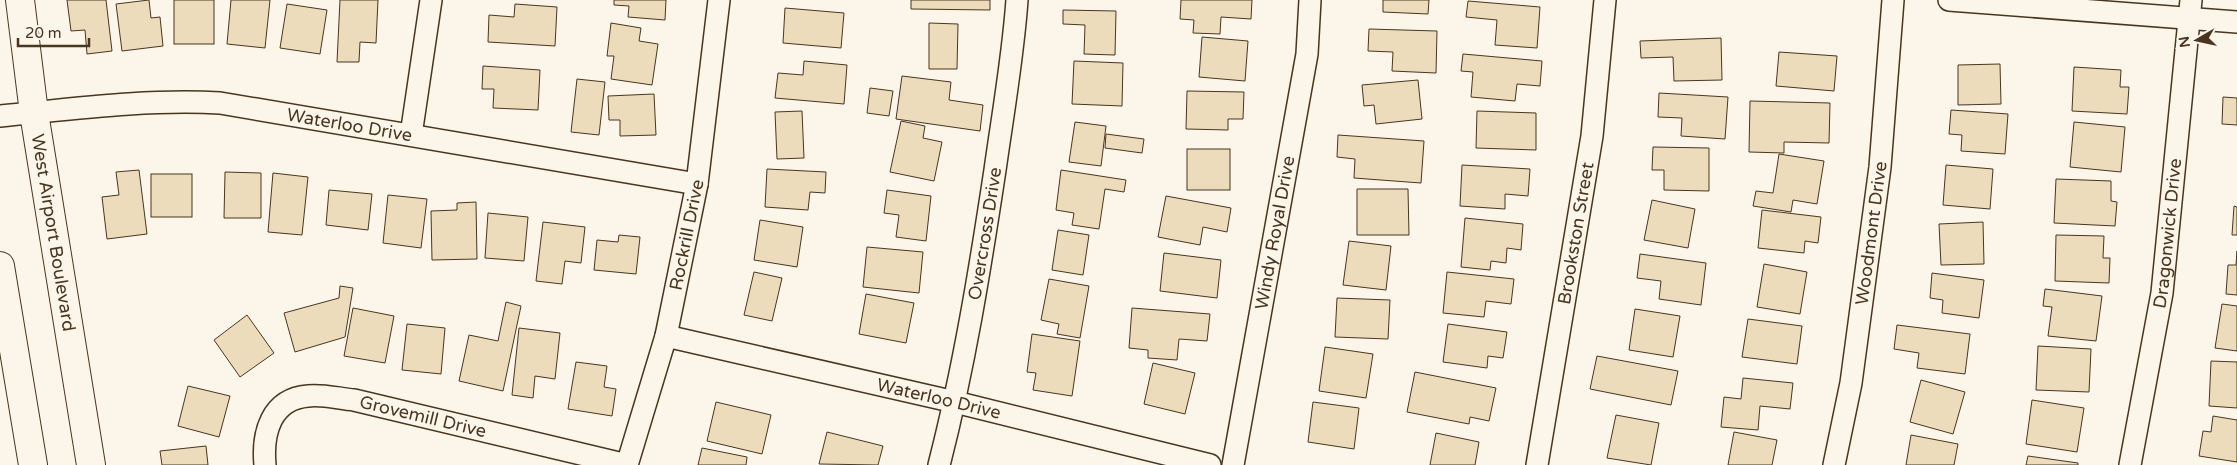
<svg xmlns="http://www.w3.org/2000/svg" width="2237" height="465" font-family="'Varela Round',sans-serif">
	<rect width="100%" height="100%" fill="#fbf6e9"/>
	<g fill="#ecdcbc" stroke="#4a3520">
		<path d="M 67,0 L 106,0 L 112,51 L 87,54 L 85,30 L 71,31 Z"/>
		<path d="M 149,0 L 151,18 L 160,17 L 163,46 L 122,51 L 116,4 Z"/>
		<rect x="174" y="0" width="40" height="44"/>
		<path d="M 231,0 L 270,0 L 265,48 L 227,44 Z"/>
		<path d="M 340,0 L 378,0 L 376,43 L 360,42 L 359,62 L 337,62 Z"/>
		<path d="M 614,0 L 666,0 L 665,20 L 628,17 L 629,6 L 614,5 Z"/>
		<path d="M 911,0 L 990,0 L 990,10 L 911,9 Z"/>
		<path d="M 1181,0 L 1252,0 L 1251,19 L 1221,17 L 1220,34 L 1193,33 L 1194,20 L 1180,19 Z"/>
		<path d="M 1383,0 L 1429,0 L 1428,14 L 1383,12 Z"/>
		<path d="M 1468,1 L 1540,7 L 1537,48 L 1495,45 L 1497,20 L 1466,17 Z"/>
		<path d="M 287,4 L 327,10 L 320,54 L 280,48 Z"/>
		<path d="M 515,4 L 557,7 L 555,46 L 488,42 L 489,15 L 514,17 Z"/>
		<path d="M 785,8 L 844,13 L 841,48 L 783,43 Z"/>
		<path d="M 1063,10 L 1116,11 L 1115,55 L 1084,54 L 1085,25 L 1063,24 Z"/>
		<path d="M 611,23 L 641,28 L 639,41 L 658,44 L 652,85 L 611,79 L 614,56 L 607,56 Z"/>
		<path d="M 929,23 L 958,24 L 957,69 L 929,69 Z"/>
		<path d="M 1369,29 L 1437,31 L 1436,73 L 1392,71 L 1393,52 L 1368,51 Z"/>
		<path d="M 1202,37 L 1248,41 L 1245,81 L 1199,77 Z"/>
		<path d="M 1721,38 L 1722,80 L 1674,81 L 1673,57 L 1641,58 L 1640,41 Z"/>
		<path d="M 1779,52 L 1837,56 L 1834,91 L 1776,86 Z"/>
		<path d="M 1463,54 L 1542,61 L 1540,86 L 1517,84 L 1515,101 L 1471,97 L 1473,72 L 1461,71 Z"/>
		<path d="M 804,61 L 847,65 L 844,104 L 775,98 L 778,73 L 803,75 Z"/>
		<path d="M 1074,61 L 1123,63 L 1122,106 L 1072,104 Z"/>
		<path d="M 2000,64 L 2001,104 L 1958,105 L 1958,65 Z"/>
		<path d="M 483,66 L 540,70 L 538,110 L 493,108 L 494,89 L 482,89 Z"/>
		<path d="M 2074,67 L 2121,70 L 2120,87 L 2129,87 L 2127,114 L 2072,111 Z"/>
		<path d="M 902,76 L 951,82 L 949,100 L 983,105 L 980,131 L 896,119 Z"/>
		<path d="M 577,79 L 605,82 L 599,135 L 571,132 Z"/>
		<path d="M 1418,80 L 1422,119 L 1376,124 L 1374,105 L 1364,106 L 1362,85 Z"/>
		<path d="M 870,88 L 893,91 L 889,116 L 867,113 Z"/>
		<path d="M 1187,91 L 1244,92 L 1243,119 L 1228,119 L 1228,130 L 1186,129 Z"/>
		<path d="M 1659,93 L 1728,97 L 1725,139 L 1681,136 L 1682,118 L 1658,117 Z"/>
		<path d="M 654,94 L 656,135 L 620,136 L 620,120 L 609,120 L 608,96 Z"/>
		<path d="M 2223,97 L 2237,98 L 2237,125 L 2222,124 Z"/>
		<path d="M 1750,101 L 1830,103 L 1829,143 L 1784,142 L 1784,153 L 1749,152 Z"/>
		<path d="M 1951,110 L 2008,114 L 2005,154 L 1961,151 L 1962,135 L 1949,134 Z"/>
		<path d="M 802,111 L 804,158 L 777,159 L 775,112 Z"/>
		<path d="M 1477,111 L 1536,113 L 1536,150 L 1476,148 Z"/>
		<path d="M 901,121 L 925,126 L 923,138 L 942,142 L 934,181 L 890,172 Z"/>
		<path d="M 1075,122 L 1106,126 L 1101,166 L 1069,162 Z"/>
		<path d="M 2074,122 L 2125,127 L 2121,172 L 2070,167 Z"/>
		<path d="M 1106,134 L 1144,139 L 1142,153 L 1105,148 Z"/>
		<path d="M 1338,135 L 1424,141 L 1421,183 L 1354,178 L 1355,159 L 1337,157 Z"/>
		<path d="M 1653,147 L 1709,148 L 1709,191 L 1664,190 L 1664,170 L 1652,170 Z"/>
		<rect x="1187" y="149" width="43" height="41"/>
		<path d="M 1779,154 L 1824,161 L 1817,204 L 1793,200 L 1791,212 L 1753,206 L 1756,191 L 1773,193 Z"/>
		<path d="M 1462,165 L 1530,169 L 1528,196 L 1505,194 L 1505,209 L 1460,206 Z"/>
		<path d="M 1946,165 L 1993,169 L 1990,209 L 1943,205 Z"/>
		<path d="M 767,169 L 826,172 L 825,193 L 810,192 L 808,210 L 765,207 Z"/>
		<path d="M 139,170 L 147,234 L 107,239 L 102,197 L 119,195 L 116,172 Z"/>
		<path d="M 1061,170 L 1126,180 L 1124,192 L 1105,189 L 1099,229 L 1072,225 L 1074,213 L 1056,210 Z"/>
		<path d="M 225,172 L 261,173 L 261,218 L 224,218 Z"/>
		<path d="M 273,173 L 308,177 L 302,235 L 268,232 Z"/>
		<rect x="151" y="174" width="41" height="43"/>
		<path d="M 2056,179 L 2111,181 L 2111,201 L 2117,202 L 2115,226 L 2054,223 Z"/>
		<path d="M 1357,189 L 1408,189 L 1409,235 L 1357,235 Z"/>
		<path d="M 329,190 L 372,194 L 368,230 L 326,225 Z"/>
		<path d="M 887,190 L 931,196 L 926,241 L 896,237 L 899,215 L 884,213 Z"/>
		<path d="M 388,195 L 427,199 L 421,248 L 383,243 Z"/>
		<path d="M 1166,196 L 1231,208 L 1227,232 L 1203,227 L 1200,245 L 1158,237 Z"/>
		<path d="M 1652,200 L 1695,209 L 1688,248 L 1644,240 Z"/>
		<path d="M 476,202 L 477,259 L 432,260 L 431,211 L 457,210 L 457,203 Z"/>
		<path d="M 2234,206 L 2237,207 L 2237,235 L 2232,235 Z"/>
		<path d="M 1762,210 L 1821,217 L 1818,243 L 1805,241 L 1804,253 L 1758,248 Z"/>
		<path d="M 488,213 L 528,217 L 524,261 L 485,258 Z"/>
		<path d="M 1465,218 L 1523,224 L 1521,250 L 1507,248 L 1506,263 L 1491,261 L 1490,270 L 1461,267 Z"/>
		<path d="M 760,220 L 803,227 L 797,267 L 754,260 Z"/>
		<path d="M 543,222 L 585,227 L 581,263 L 565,261 L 562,284 L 536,281 Z"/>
		<path d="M 1983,222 L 1984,264 L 1941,265 L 1939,224 Z"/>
		<path d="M 1058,230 L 1089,235 L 1083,275 L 1052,270 Z"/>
		<path d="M 619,235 L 640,237 L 636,274 L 594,270 L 597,240 L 618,242 Z"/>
		<path d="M 2056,235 L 2104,236 L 2103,258 L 2110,258 L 2109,283 L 2055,281 Z"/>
		<path d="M 1349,241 L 1391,246 L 1386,290 L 1343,285 Z"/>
		<path d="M 867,247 L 923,252 L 919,293 L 863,287 Z"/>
		<path d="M 2237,251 L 2237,295 L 2226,294 L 2228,265 L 2236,265 Z"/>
		<path d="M 1164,253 L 1221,260 L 1217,298 L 1160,291 Z"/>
		<path d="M 1640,254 L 1706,263 L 1701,305 L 1659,299 L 1661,281 L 1637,278 Z"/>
		<path d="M 1764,264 L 1807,272 L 1800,314 L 1757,307 Z"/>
		<path d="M 754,272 L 782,278 L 772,321 L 744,315 Z"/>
		<path d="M 1447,272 L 1514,279 L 1511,304 L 1486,301 L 1484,317 L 1443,313 Z"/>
		<path d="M 1932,273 L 1984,280 L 1979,318 L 1942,313 L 1943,300 L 1930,298 Z"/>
		<path d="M 1049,279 L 1089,286 L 1080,338 L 1057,334 L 1059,324 L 1041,320 Z"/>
		<path d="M 340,286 L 353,288 L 345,337 L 295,352 L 284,313 L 339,298 Z"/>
		<path d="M 2045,289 L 2102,296 L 2096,341 L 2048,336 L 2052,307 L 2043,306 Z"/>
		<path d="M 866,294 L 914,303 L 906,343 L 859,334 Z"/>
		<path d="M 1337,298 L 1390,300 L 1388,339 L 1335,337 Z"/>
		<path d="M 506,302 L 521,306 L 503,391 L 459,381 L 469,335 L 498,341 Z"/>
		<path d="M 2222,304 L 2237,306 L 2237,351 L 2215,348 Z"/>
		<path d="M 353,308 L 394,316 L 385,363 L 344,356 Z"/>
		<path d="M 1132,308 L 1210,314 L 1207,341 L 1179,339 L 1177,360 L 1148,358 L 1148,350 L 1129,348 Z"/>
		<path d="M 1635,309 L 1680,316 L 1673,357 L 1629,350 Z"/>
		<path d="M 247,315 L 274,353 L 240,377 L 214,340 Z"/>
		<path d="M 1748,319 L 1802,326 L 1797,364 L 1742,357 Z"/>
		<path d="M 407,324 L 445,328 L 441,374 L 402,370 Z"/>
		<path d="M 1448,324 L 1507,332 L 1503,358 L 1488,356 L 1487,368 L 1443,362 Z"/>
		<path d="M 1897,325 L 1970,334 L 1965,374 L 1917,368 L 1919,353 L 1894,349 Z"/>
		<path d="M 519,328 L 560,333 L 555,379 L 535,376 L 533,398 L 512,395 Z"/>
		<path d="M 1032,334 L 1080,341 L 1072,396 L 1033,390 L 1036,373 L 1027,372 Z"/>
		<path d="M 2038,346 L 2091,349 L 2089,392 L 2036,390 Z"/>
		<path d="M 1325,347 L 1373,354 L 1366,398 L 1319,391 Z"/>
		<path d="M 1597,356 L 1678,371 L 1671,405 L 1590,389 Z"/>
		<path d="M 2211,361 L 2237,362 L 2237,408 L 2209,406 Z"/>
		<path d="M 576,362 L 607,366 L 604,387 L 616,389 L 612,416 L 568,409 Z"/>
		<path d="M 1153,363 L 1195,373 L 1185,414 L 1144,404 Z"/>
		<path d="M 1415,372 L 1496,388 L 1489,421 L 1470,417 L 1469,424 L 1407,412 Z"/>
		<path d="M 1743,378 L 1793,383 L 1790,409 L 1760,406 L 1758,430 L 1721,427 L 1724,397 L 1741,399 Z"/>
		<path d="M 1921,380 L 1965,392 L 1953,434 L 1910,422 Z"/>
		<path d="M 188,386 L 230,396 L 219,437 L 178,426 Z"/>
		<path d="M 2032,400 L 2084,408 L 2077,452 L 2026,444 Z"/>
		<path d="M 716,402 L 771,415 L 762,454 L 707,441 Z"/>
		<path d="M 1313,402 L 1359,408 L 1354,449 L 1308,442 Z"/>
		<path d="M 1616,415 L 1659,423 L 1651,465 L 1607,458 Z"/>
		<path d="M 2213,416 L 2237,420 L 2237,462 L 2199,456 L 2203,431 L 2211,432 Z"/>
		<path d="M 827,432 L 883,446 L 878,465 L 819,464 Z"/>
		<path d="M 1734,432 L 1777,440 L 1772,465 L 1728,465 Z"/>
		<path d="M 1436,433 L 1479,442 L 1475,465 L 1430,465 Z"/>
		<path d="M 1911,435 L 1958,444 L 1954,465 L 1906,465 Z"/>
		<path d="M 206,446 L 208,465 L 162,465 L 160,451 Z"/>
		<path d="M 702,448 L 747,457 L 746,465 L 698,465 Z"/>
		<path d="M 2028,456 L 2078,463 L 2078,465 L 2026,465 Z"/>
	</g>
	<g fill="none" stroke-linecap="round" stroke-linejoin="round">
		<defs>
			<g id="street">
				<path d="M 1949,0 L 2237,22"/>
				<path id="s1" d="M 0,116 C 73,109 146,99 220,103 L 697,184"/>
				<path d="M 411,135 L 431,0"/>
				<path id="s2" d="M 666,336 L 955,402 L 1210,465"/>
				<path id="s3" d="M 265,465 C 262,433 271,399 308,396 C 323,394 340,399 354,400 L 627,465"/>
				<path id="s4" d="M 627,465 L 666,336 L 697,184 L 719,0"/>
				<path id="s5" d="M 939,465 C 964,368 980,269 995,170 C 1003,113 1013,57 1017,0"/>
				<path id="s6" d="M 1233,465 L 1307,54 L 1310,0"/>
				<path id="s7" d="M 1537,465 L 1592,136 L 1605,0"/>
				<path id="s8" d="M 1834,465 L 1851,383 L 1880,167 L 1893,0"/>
				<path id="s9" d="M 2130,465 L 2162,293 L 2191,0"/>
			</g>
			<g id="secondary">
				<path id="s10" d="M 20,0 L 34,113 L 91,465"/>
				<path d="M 0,266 L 33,465"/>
			</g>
		</defs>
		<use href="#street" stroke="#4a3520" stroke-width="24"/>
		<use href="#secondary" stroke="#4a3520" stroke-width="30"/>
		<use href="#street" stroke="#fbf6e9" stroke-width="21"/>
		<use href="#secondary" stroke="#fbf6e9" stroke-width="28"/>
	</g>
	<g text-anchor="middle" stroke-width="4" stroke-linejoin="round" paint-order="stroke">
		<g font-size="18" fill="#4a3520" stroke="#fbf6e9">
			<text dy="6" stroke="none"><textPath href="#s1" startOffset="352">Waterloo Drive</textPath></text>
			<text dy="6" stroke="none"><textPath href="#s10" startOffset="235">West Airport Boulevard</textPath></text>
			<text dy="6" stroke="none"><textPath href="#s6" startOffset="236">Windy Royal Drive</textPath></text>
			<text dy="6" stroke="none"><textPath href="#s7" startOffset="235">Brookston Street</textPath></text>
			<text dy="6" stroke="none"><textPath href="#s8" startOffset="235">Woodmont Drive</textPath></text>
			<text dy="6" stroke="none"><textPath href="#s9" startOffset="235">Dragonwick Drive</textPath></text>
			<text dy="6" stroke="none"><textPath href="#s5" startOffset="236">Overcross Drive</textPath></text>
			<text dy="6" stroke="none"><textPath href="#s4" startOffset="238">Rockrill Drive</textPath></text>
			<text dy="6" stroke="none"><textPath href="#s2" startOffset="280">Waterloo Drive</textPath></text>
			<text dy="6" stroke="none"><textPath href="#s3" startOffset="209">Grovemill Drive</textPath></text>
		</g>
	</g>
	<g transform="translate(2197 40) rotate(261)" stroke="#fbf6e9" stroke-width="4" paint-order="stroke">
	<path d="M0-4L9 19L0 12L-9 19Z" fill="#4a3520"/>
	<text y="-8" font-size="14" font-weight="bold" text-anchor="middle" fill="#4a3520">N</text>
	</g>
	<path d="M18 38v8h71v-8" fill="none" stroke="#4a3520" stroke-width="2.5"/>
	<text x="25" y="38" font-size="15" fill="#4a3520" stroke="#fbf6e9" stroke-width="4" paint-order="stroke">20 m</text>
</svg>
